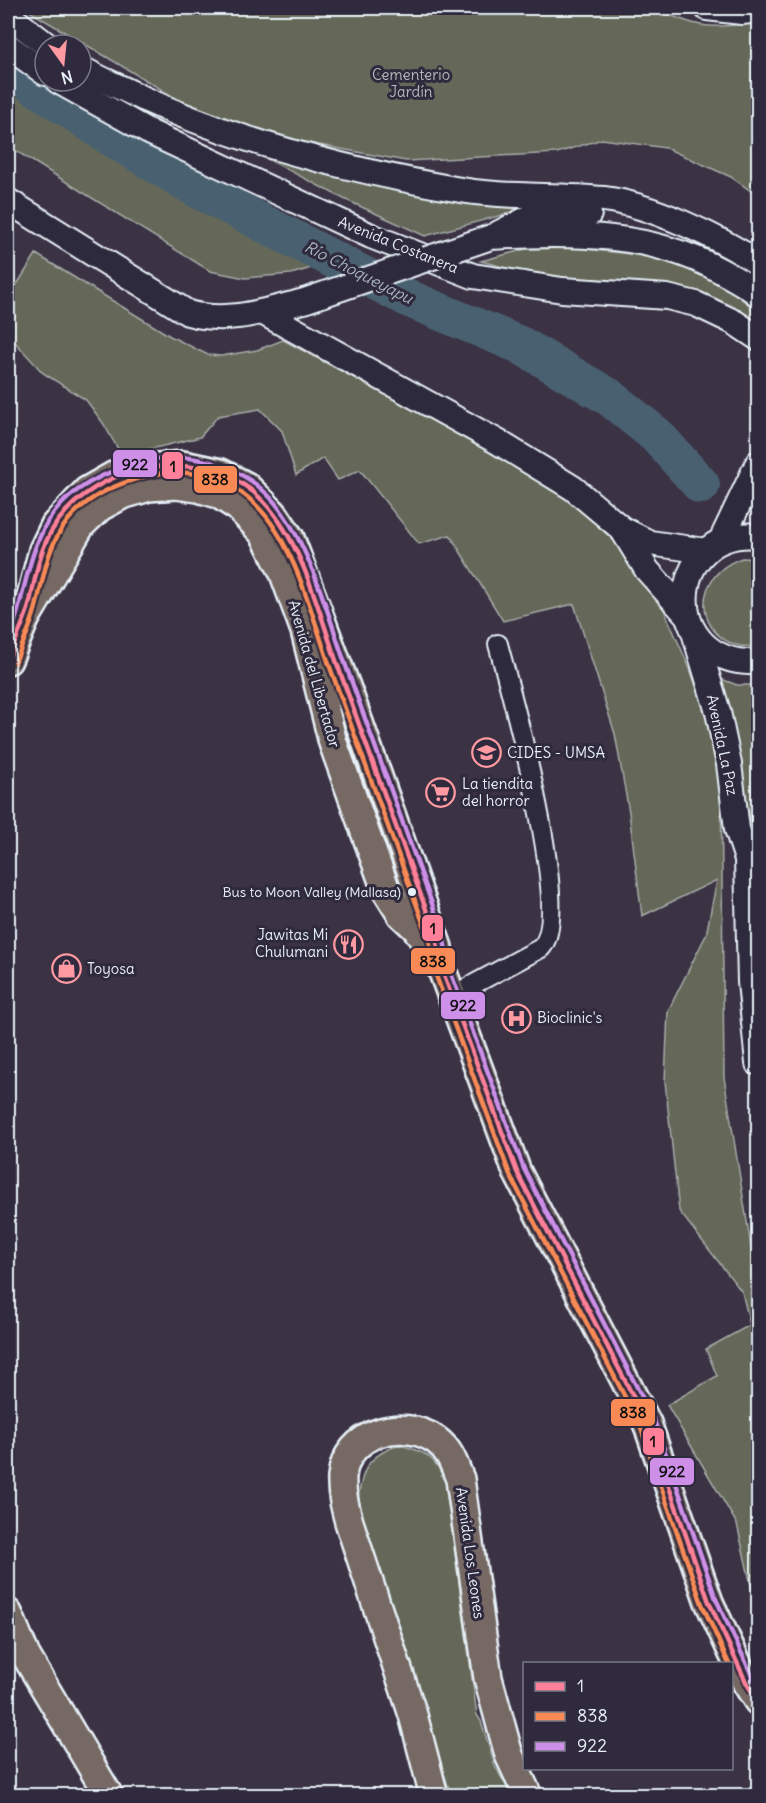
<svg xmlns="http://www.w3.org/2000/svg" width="766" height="1803" font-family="Delius,sans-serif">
	<rect width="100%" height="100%" fill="#3b3244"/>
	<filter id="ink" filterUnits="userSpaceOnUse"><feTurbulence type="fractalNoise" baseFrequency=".0167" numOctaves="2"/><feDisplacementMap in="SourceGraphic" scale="12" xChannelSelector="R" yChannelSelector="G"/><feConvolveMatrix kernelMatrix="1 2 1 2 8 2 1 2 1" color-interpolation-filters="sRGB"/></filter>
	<g filter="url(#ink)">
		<g fill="#656859" stroke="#a6aca8" stroke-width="1.5">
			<path d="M 24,8 L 654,8 C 699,29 709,29 758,22 L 758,196 L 731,177 L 666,148 L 602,139 L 557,153 L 406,161 L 276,137 L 179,100 Z"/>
			<path d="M 8,68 L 188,188 L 335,261 L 291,274 L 245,278 L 210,271 L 8,146 Z"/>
			<path d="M 221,135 L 433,196 L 524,209 L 425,236 L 344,199 Z"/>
			<path d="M 579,248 C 605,252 632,253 657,258 C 692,266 732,288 758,313 L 758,324 C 697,279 613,289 540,276 C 520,273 501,266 481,261 L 526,249 Z"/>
			<path d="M 36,254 L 170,336 L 208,355 L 221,356 L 257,350 L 283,340 L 477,443 L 564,494 L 614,541 L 660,601 L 690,669 L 712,732 L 721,776 L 724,1077 L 758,1291 L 758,1616 L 737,1524 L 667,1405 L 717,1376 L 706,1349 L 750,1325 L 742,1292 L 679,1211 L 665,1081 L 668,1011 L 706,935 L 717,880 L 642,916 L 629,812 L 615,734 L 574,604 L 503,621 L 450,535 L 419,544 L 360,470 L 338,480 L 323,458 L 296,475 L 282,431 L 260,409 L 218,416 L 200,437 L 122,456 L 103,423 L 86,400 L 43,373 L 14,341 L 8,338 L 8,282 L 18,283 Z"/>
			<path d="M 742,558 L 758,559 L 758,646 C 700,654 682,579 742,558 Z"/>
			<path d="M 721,679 L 737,685 L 758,685 L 758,724 L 749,829 L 739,752 Z"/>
			<path d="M 400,1445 C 426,1452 434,1456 445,1480 L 477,1715 L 481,1721 L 495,1766 L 511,1795 L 451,1795 L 358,1502 C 361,1471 367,1455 400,1445 Z"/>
		</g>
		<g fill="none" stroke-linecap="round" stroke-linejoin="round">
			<path stroke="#486171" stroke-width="38" d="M 8,68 L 112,138 L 197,189 L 412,300 L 520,345 L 609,397 L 656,435 L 701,485"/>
			<defs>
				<path id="street" d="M 452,996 L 541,948 C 574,914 511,694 498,644"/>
				<g id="secondary">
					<path d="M 707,8 L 742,12 L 758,10"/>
					<path d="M 8,15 L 47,45"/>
					<path d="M 8,46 L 45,73"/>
					<path d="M 81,68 C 97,78 116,85 134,94 C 232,141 348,170 455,189 C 504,198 555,194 604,199 C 649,204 721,238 758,263"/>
					<path d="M 58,81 L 149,132 L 371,236 L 473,276 L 562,290 L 667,297 L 696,304 L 734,322 L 758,338"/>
					<path d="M 8,201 L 188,313 C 228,324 265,311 304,301"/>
					<path d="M 499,233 L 529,218 L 589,214"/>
					<path d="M 491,237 C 571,233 650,231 723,272 C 735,279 748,285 758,294"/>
					<path d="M 262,312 L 498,442 L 573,488 L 622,529 L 647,570 L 686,614"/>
					<path d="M 622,529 L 650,543 L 706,551"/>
					<path d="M 758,536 C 664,527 659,667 758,662"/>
					<path d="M 721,541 L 758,463"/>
					<path d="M 694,632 L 718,712 L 729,764 L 737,829 L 747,859 L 750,982 L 758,1063"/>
				</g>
				<g id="primary">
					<path d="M 25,619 L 81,525 L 100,507 L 122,495 L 149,487 L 176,485 L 198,488 L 218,494 L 238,507 L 264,534 L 283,571 L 305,631 L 333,743 L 386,890 L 401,914 L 417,929 L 442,970 L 517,1172 L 647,1423 L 709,1602 L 747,1684 L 758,1701"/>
					<path d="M 8,660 L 25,619 L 43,550 L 55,525 L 87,491 L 115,475 L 145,468 L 183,465 L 221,473 L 246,486 L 274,514 L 290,538 L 350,697 L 438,947"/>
					<path d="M 8,1613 L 26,1656 L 109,1796"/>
					<path d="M 434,1796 L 413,1715 L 349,1522 C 345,1507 341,1492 342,1477 C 346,1432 403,1417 436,1440 C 450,1450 454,1464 460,1479 L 488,1678 L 509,1755 L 528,1796"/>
				</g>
			</defs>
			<use href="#street" stroke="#e8f1f8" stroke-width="22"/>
			<use href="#secondary" stroke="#e8f1f8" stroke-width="28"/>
			<use href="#primary" stroke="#e8f1f8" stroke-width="32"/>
			<use href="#street" stroke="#2f2a3d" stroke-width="18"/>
			<use href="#secondary" stroke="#2f2a3d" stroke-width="24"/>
			<use href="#primary" stroke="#766964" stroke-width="27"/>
			<defs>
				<path id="secondary-bridge" d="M 304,301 L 491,237"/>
			</defs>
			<use href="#secondary-bridge" stroke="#e8f1f8" stroke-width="28" stroke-linecap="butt"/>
			<use href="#secondary-bridge" stroke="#2f2a3d" stroke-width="24"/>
			<defs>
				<path id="bus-1" d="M 8,660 C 14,643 22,627 28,609 C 34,588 36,565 45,544 C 64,498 116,468 164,466 C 200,464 237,473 263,501 C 304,544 319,614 339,669 C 371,758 404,848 436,937 L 442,970 L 517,1172 L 647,1423 L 709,1602 L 747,1684 L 758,1701"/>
				<path id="bus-2" d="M 15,663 C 22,644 31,627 36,607 C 43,581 46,553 61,530 C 80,500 114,484 147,476 C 185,466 228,477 256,505 C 295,543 313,619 331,670 C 364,759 396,849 429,939 L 435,973 L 510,1175 L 640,1426 L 702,1604 L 729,1664"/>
				<path id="bus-3" d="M 8,641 C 24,603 26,557 48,521 C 69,488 108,470 146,461 C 188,450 236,464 267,494 C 308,535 327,613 346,666 C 378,756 411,845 443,934 L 449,968 L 524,1169 L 654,1420 L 716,1599 L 758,1688"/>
			</defs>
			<use href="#bus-1" stroke="#2f2a3d" stroke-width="9"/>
			<use href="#bus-2" stroke="#2f2a3d" stroke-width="9"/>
			<use href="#bus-3" stroke="#2f2a3d" stroke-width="9"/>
			<use href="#bus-1" stroke="#ff8098" stroke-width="4.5"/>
			<use href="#bus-2" stroke="#f98a56" stroke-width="4.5"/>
			<use href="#bus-3" stroke="#ce8fe9" stroke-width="4.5"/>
		</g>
	</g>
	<defs>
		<symbol id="university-ring" viewBox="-11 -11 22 22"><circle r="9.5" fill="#2f2a3d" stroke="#ff9aa2" stroke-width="1.5"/><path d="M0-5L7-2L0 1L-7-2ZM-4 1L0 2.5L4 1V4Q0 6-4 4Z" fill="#ff9aa2"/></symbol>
		<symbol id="supermarket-ring" viewBox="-11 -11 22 22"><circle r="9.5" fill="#2f2a3d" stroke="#ff9aa2" stroke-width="1.5"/><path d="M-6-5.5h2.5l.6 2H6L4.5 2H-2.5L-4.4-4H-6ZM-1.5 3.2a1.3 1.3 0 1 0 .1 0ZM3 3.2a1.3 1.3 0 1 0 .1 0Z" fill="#ff9aa2"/></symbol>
		<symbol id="restaurant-ring" viewBox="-11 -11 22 22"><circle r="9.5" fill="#2f2a3d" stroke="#ff9aa2" stroke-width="1.5"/><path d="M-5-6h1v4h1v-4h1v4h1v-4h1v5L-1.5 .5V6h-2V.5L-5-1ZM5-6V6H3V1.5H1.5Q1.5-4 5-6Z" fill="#ff9aa2"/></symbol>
		<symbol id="shop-ring" viewBox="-11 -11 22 22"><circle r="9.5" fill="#2f2a3d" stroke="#ff9aa2" stroke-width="1.5"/><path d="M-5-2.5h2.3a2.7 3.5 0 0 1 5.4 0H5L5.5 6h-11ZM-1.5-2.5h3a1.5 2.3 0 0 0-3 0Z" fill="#ff9aa2"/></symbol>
		<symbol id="hospital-ring" viewBox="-11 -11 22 22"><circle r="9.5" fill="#2f2a3d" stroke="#ff9aa2" stroke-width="1.5"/><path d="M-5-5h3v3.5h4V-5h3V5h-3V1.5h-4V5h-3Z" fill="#ff9aa2"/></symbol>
	</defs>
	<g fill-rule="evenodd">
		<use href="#university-ring" x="470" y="736" width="33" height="33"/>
		<use href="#supermarket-ring" x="424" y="776" width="33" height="33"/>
		<use href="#restaurant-ring" x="332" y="928" width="33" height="33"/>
		<use href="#shop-ring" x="50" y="952" width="33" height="33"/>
		<use href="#hospital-ring" x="500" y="1002" width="33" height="33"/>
	</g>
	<circle fill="#e8f1f8" stroke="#2f2a3d" stroke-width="2" cx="412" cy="892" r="5"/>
	<g text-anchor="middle" stroke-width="6" stroke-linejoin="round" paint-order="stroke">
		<g font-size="14" fill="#e8f1f8" stroke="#2f2a3d" text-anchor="end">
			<text x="401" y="897">Bus to Moon Valley (Mallasa)</text>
		</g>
		<g font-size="15" fill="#b4bab8" stroke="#2f2a3d">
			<text x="411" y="80">Cementerio<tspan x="411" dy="17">Jardín</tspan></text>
		</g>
		<g font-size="15" fill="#e8f1f8" stroke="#2f2a3d">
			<text transform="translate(398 245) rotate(22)" y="5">Avenida Costanera</text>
			<text transform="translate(314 674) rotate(74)" y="5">Avenida del Libertador</text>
			<text transform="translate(722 745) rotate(78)" y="5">Avenida La Paz</text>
			<text transform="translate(470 1553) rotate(82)" y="5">Avenida Los Leones</text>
		</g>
		<g font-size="15" fill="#e8f1f8" stroke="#2f2a3d" text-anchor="start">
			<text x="507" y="758">CIDES - UMSA</text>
			<text x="462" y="789">La tiendita<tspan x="462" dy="17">del horror</tspan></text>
			<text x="328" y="940" text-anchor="end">Jawitas Mi<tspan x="328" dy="17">Chulumani</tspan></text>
			<text x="87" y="974">Toyosa</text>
			<text x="537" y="1023">Bioclinic's</text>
		</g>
		<g font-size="16" font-style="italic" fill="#a8b7c2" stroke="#2f2a3d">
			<text transform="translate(359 272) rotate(27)" y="6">Río Choqueyapu</text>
		</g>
	</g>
	<g stroke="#2f2a3d" stroke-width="2">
		<rect x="112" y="449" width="46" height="29" rx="6" fill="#ce8fe9"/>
		<rect x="161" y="451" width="23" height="29" rx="6" fill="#ff8098"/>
		<rect x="193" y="465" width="45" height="29" rx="6" fill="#f98a56"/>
		<rect x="421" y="914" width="23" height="28" rx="6" fill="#ff8098"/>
		<rect x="410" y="947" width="46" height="28" rx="6" fill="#f98a56"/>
		<rect x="440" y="991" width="46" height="29" rx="6" fill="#ce8fe9"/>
		<rect x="610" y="1398" width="46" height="29" rx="6" fill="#f98a56"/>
		<rect x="642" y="1427" width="23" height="29" rx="6" fill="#ff8098"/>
		<rect x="649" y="1457" width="46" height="29" rx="6" fill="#ce8fe9"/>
	</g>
	<g font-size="16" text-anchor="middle" font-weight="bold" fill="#111">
		<text x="135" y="470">922</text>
		<text x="173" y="472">1</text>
		<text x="215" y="485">838</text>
		<text x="433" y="934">1</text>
		<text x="433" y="967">838</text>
		<text x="463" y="1011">922</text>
		<text x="633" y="1418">838</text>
		<text x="653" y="1447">1</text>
		<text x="672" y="1477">922</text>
	</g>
	<rect width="766" height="1803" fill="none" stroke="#2f2a3d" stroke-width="30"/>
	<rect x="15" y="15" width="736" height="1773" fill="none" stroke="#e8f1f8" stroke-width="2" filter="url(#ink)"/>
	<rect x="523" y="1662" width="210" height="108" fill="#2f2a3d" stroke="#797a88" stroke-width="1.5"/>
	<rect x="535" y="1682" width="30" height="9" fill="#ff8098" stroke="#797a88" stroke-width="1.5"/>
	<text x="577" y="1692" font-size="18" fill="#e8f1f8">1</text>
	<rect x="535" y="1712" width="30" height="9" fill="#f98a56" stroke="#797a88" stroke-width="1.5"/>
	<text x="577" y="1722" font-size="18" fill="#e8f1f8">838</text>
	<rect x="535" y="1742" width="30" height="9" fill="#ce8fe9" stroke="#797a88" stroke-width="1.5"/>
	<text x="577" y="1752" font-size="18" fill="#e8f1f8">922</text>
	<g transform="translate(63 63) rotate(165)"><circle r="28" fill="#2f2a3d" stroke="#797a88" stroke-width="1.5"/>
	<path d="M0-4.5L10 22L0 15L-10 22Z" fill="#ff9aa2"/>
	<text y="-9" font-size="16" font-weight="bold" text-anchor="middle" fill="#e8f1f8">N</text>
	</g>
</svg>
